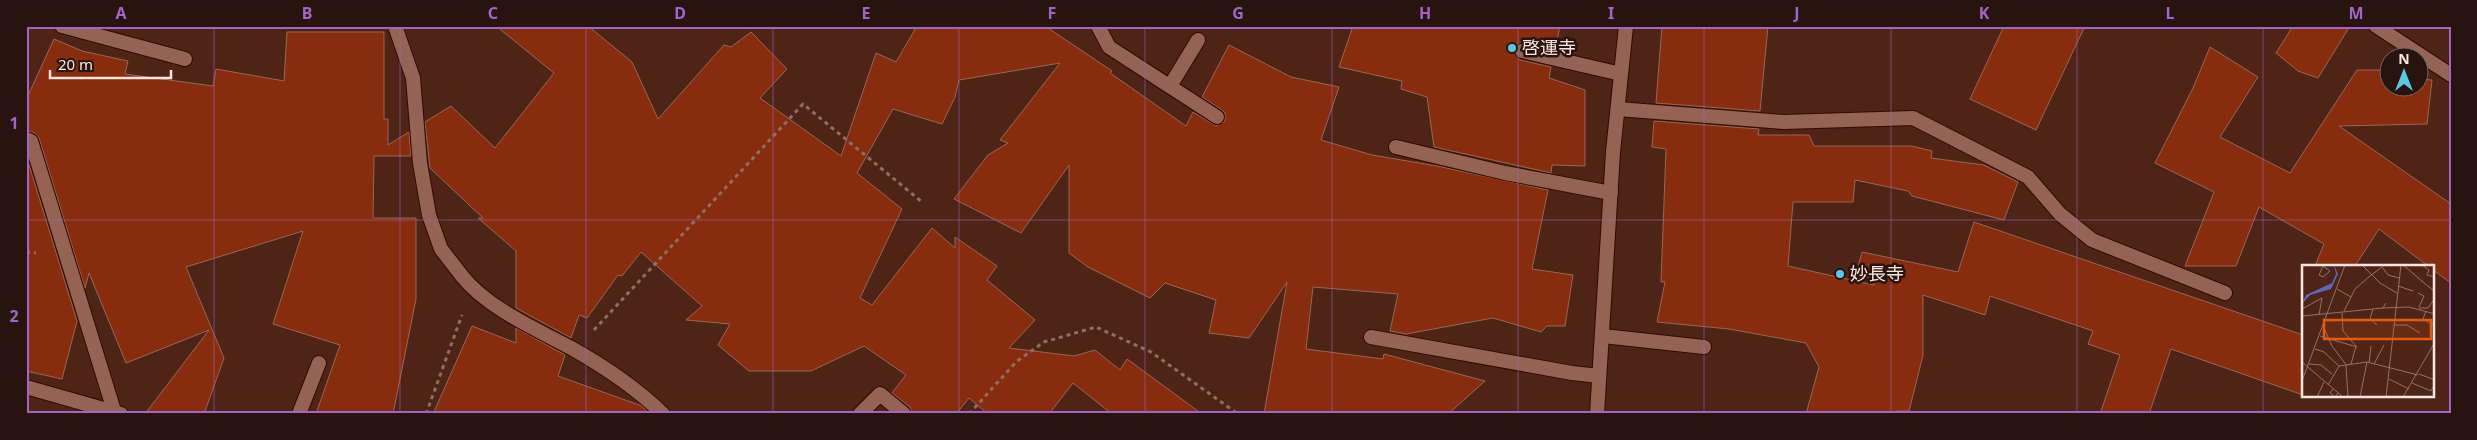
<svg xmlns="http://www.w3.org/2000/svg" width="2477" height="440" font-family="'Noto Sans','Noto Sans JP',sans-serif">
	<rect width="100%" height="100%" fill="#4e2417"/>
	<g fill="#872d0d" stroke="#986758">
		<path d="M 496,26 L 588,26 L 632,62 L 658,119 L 724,45 L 731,47 L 751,32 L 787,69 L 760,98 L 841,156 L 876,53 L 896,62 L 917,26 L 1045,26 L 1112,71 L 1110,73 L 1186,126 L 1193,112 L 1216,126 L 1225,121 L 1225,113 L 1222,110 L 1202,97 L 1229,45 L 1291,77 L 1339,87 L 1321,140 L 1372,155 L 1437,166 L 1548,190 L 1532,269 L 1573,275 L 1565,326 L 1547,326 L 1541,332 L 1493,318 L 1406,334 L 1390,331 L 1398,294 L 1313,287 L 1306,349 L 1383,359 L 1384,354 L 1485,381 L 1448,414 L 1264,414 L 1287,282 L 1249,338 L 1209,333 L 1216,300 L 1165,283 L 1150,298 L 1088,267 L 1069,253 L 1069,165 L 1021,233 L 954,199 L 988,155 L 1008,143 L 1000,140 L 1060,63 L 959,80 L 955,97 L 942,124 L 893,109 L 857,173 L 902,209 L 860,298 L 872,305 L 932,228 L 955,248 L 955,237 L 997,266 L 987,280 L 1035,320 L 1009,348 L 1074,356 L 1095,350 L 1120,370 L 1127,359 L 1202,414 L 1112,414 L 1073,383 L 1049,414 L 988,414 L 969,398 L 956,414 L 913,414 L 910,407 L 892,393 L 906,375 L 864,346 L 811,371 L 749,371 L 718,345 L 730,324 L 686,320 L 702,306 L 641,252 L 622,276 L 618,275 L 587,318 L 579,315 L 571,338 L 516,308 L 516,251 L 478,218 L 483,218 L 430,168 L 425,122 L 451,106 L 495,148 L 554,73 Z"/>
		<path d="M 1353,26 L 1560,26 L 1555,50 L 1520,43 L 1515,45 L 1514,53 L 1520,60 L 1551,67 L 1549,78 L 1585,90 L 1585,166 L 1552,165 L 1551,173 L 1434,147 L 1427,97 L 1401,89 L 1402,81 L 1339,67 Z"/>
		<path d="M 1662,26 L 1768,26 L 1760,111 L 1656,103 Z"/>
		<path d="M 2004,26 L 2085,26 L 2036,130 L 1970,99 Z"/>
		<path d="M 2293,26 L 2350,26 L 2318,78 L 2298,71 L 2276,53 Z"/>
		<path d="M 287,32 L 384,32 L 384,119 L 388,119 L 388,145 L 409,132 L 411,156 L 374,156 L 373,218 L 416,218 L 416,299 L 393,414 L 316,414 L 340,345 L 273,324 L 303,231 L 186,267 L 224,358 L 204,414 L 145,414 L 209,330 L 126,363 L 89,273 L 85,288 L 39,138 L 35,133 L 26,130 L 26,100 L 54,39 L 82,51 L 128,61 L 125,74 L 213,86 L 216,69 L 284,81 Z"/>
		<path d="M 2210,47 L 2258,77 L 2220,137 L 2290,173 L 2357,70 L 2390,70 L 2390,88 L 2420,88 L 2420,79 L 2432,80 L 2427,124 L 2339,126 L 2451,204 L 2451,283 L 2433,270 L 2433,266 L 2428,266 L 2379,229 L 2355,266 L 2315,266 L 2324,244 L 2259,207 L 2236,266 L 2185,266 L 2214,192 L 2155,163 L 2193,88 Z"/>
		<path d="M 1654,121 L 1759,129 L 1758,135 L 1809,135 L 1814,146 L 1912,146 L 1932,151 L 1931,158 L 1984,165 L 2018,182 L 2004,220 L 1912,196 L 1908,191 L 1855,180 L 1853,202 L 1793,202 L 1788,266 L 1874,285 L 1875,280 L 1856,274 L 1862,252 L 1958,272 L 1974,222 L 2303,335 L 2303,395 L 2171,349 L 2149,414 L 2100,414 L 2120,355 L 2088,344 L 2093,331 L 1990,296 L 1985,315 L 1923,295 L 1923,355 L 1909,411 L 1897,411 L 1896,414 L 1806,414 L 1819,367 L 1806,343 L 1729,329 L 1657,322 L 1665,282 L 1661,282 L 1666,149 L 1652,147 Z"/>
		<path d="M 26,155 L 77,321 L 62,379 L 26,371 Z"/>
		<path d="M 472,326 L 516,343 L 516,328 L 565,355 L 558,376 L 642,406 L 649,414 L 433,414 Z"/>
	</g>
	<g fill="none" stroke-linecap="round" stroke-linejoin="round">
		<defs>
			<g id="service">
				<path d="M 62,26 L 185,59"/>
				<path d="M 1522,51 L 1621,74"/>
				<path d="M 1170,86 L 1198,40"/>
				<path d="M 1618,109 L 1784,122 L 1913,118 L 2028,177 L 2060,214 L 2092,240 L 2225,293"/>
				<path d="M 26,139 L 31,141 L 115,414"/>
				<path d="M 1396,147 L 1505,173 L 1611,193"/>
				<path d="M 462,276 C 487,308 538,330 573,349 C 605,367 636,388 663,414"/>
				<path d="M 1603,336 L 1704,347"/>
				<path d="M 1371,337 L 1572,373 L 1599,376"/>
				<path d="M 299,414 L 319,363"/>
				<path d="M 860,414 L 880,394 L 904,414"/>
			</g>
			<g id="minor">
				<path d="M 395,26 L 413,78 L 420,163 L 429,215 L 441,249 L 462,276"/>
				<path d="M 1098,26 L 1109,47 L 1217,117"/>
				<path d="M 2376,26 L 2451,75"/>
				<path d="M 26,387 L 121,414"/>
			</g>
			<path id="tertiary" d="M 1597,414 L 1613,152 L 1626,26"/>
		</defs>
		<use href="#service" stroke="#320a01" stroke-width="16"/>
		<use href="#minor" stroke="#320a01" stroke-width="16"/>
		<use href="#tertiary" stroke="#320a01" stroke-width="16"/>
		<g stroke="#916e64" stroke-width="3" stroke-dasharray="4 4" stroke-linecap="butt">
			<path d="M 26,252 L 36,253"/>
			<path d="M 594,330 L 803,104 L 922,202"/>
			<path d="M 426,414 L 462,315"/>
			<path d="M 969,414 L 1017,361 L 1044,342 L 1096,327 L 1151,352 L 1238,414"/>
		</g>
		<use href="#service" stroke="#946354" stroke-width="14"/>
		<use href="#minor" stroke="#946354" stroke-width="14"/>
		<use href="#tertiary" stroke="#946354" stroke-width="14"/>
	</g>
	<path fill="none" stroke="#a264c9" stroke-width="1" stroke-opacity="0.55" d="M 214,26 L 214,414M 400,26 L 400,414M 586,26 L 586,414M 773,26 L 773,414M 959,26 L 959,414M 1145,26 L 1145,414M 1332,26 L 1332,414M 1518,26 L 1518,414M 1704,26 L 1704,414M 1891,26 L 1891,414M 2077,26 L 2077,414M 2263,26 L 2263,414M 26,220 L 2451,220"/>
	<g fill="#59c8e5" stroke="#27140e" stroke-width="2">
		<circle cx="1512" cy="48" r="5"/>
		<circle cx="1840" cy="274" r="5"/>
	</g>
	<g text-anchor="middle" stroke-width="5" stroke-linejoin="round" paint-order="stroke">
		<g font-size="18" fill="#fde6df" stroke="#27140e" text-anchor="start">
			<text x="1522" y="54">啓運寺</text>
			<text x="1850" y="280">妙長寺</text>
		</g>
	</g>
	<g transform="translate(2302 265)">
		<rect width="132" height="132" fill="#4e2417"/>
		<path d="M 32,0 L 36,9 L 29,24 L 8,30 L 0,39 L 4,30 L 30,18 L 34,9 Z" fill="#6067bb"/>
		<path fill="none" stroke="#947267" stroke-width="1" d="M 60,0 L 78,18 L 95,28M 101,0 L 133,27M 120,0 L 127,5 L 125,10 L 133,12M 21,1 L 28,6 L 21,12 L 17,10 L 21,1 L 21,0M 81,3 L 86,10 L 97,13M 69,10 L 83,0M 96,21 L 111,26M 35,24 L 49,32M 116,28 L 122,31 L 117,42M 84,38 L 81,43 L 107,42 L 133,49M 117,43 L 126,43 L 133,33M 0,44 L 20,33 L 17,50M 71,44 L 68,54 L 75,60M 42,46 L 53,24 L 69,10M 124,46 L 121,54 L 133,61M 40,48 L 41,66 L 54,81 L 49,99M 0,51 L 81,43M 92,60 L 105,60 L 118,68M 21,61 L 30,81 L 45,101M 18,71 L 55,82M 13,84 L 22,87 L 37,101 L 65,97 L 116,110M 0,97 L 41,132M 67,98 L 69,81M 7,99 L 19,100 L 30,109M 72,99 L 82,80M 44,101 L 46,132M 117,109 L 133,115M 87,114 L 107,124M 0,116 L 43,0M 110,118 L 129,126 L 131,122M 26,120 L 37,101M 31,124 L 28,128 L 33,132 L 36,128M 15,132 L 22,117M 58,132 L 65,97M 84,132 L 99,0M 101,132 L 133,77"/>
		<path fill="#e8590c" fill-opacity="0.15" stroke="#e8590c" stroke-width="2.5" d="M 22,55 L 129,55 L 129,74 L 22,74 Z"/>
		<rect width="132" height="132" fill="none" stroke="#fde6df" stroke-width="2.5"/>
	</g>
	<rect width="2477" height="440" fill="none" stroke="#27140e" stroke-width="55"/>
	<g transform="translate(2404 72)"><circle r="24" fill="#27140e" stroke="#7d6862"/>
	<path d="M0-4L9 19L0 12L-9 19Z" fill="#59c8e5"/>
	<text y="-8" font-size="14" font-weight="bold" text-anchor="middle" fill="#fde6df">N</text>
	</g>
	<path d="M50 70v8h121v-8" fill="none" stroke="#fde6df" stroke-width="2.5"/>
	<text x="58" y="70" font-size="15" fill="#fde6df" stroke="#27140e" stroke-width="4" paint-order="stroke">20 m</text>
	<rect x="28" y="28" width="2422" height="384" fill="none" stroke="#a264c9" stroke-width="2"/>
	<g font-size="16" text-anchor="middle" font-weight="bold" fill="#a264c9">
		<text x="121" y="19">A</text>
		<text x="307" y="19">B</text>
		<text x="493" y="19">C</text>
		<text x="680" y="19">D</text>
		<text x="866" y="19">E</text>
		<text x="1052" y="19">F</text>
		<text x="1238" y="19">G</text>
		<text x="1425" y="19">H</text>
		<text x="1611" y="19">I</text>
		<text x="1797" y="19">J</text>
		<text x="1984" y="19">K</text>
		<text x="2170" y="19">L</text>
		<text x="2356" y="19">M</text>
		<text x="14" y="129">1</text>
		<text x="14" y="322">2</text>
	</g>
</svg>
